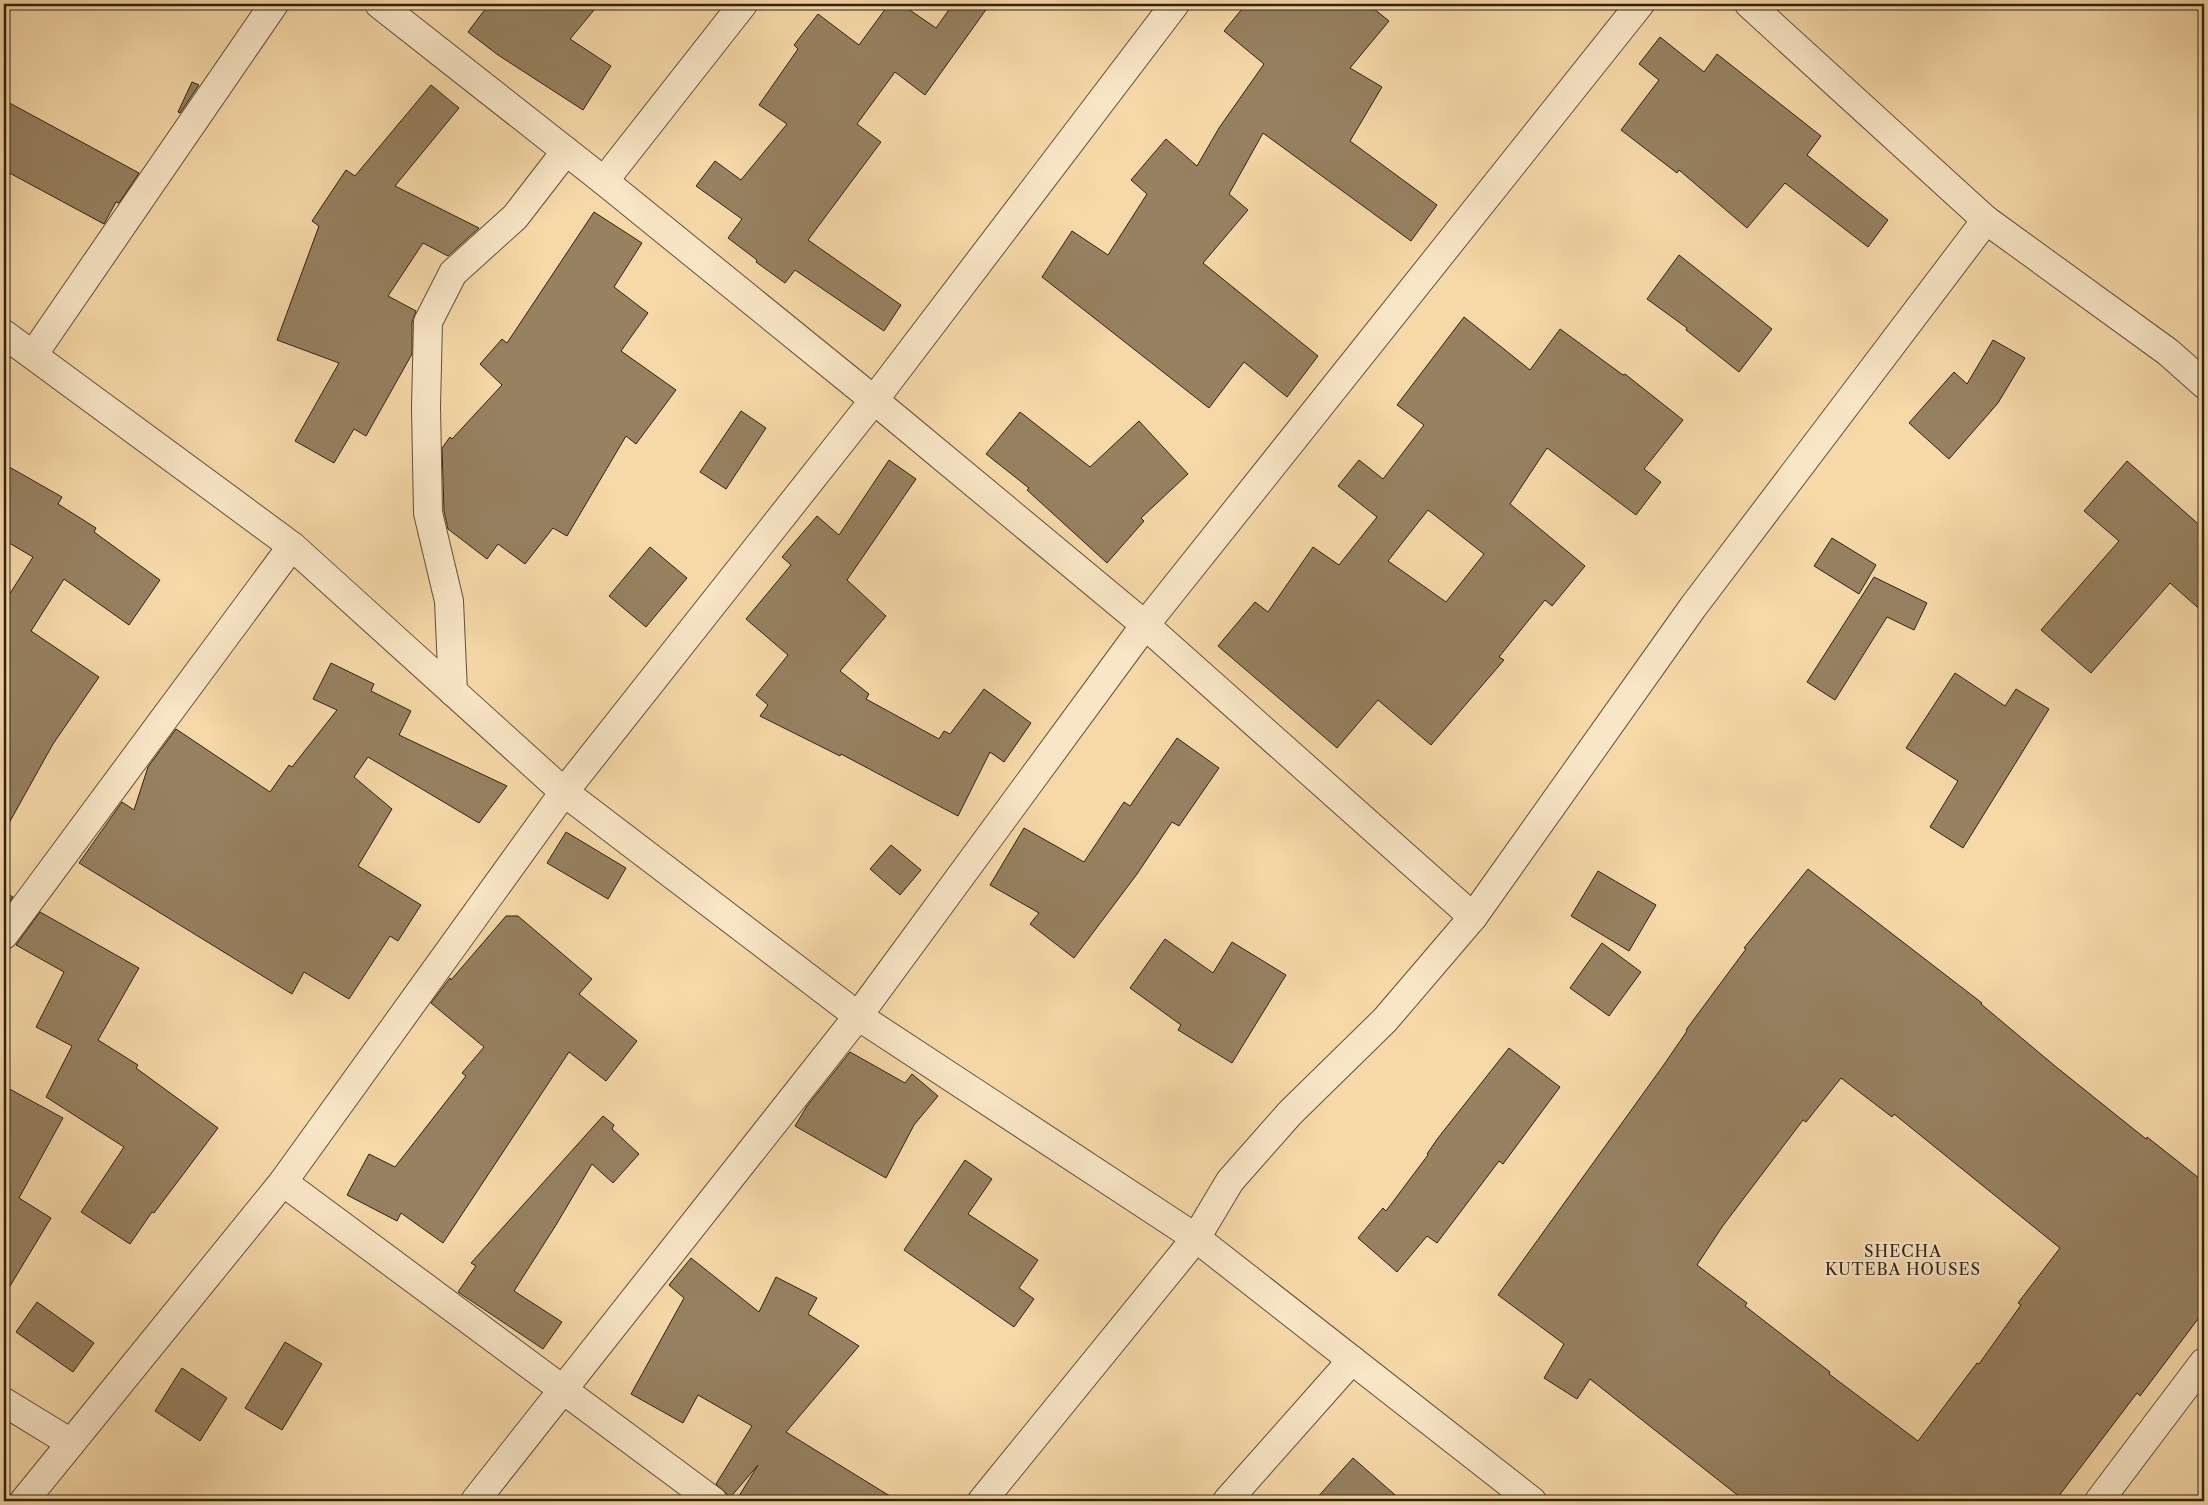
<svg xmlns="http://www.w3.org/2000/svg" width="2208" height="1505" font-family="'Libre Caslon Text',serif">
	<rect width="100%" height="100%" fill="#f6d8a9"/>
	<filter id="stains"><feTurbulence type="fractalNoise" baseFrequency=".004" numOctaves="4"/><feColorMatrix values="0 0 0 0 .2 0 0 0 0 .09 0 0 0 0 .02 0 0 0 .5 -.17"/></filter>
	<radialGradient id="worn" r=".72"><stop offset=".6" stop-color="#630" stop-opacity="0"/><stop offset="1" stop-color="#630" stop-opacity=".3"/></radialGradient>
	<g fill="#978161" stroke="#302212" fill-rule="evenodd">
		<path d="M 489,4 L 599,4 L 570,39 L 611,66 L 583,110 L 498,55 L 468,32 Z"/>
		<path d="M 889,4 L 901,4 L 936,28 L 953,4 L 990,4 L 925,95 L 895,72 L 857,124 L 881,142 L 808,240 L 901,305 L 884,331 L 795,270 L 785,283 L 756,262 L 757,260 L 728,238 L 742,219 L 696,186 L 715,161 L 741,180 L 787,124 L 759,105 L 798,49 L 794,45 L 818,14 L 859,45 Z"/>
		<path d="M 1246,4 L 1368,4 L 1389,21 L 1350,68 L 1382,87 L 1350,141 L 1437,205 L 1411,241 L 1263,133 L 1229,194 L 1248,210 L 1203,263 L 1318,356 L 1287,397 L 1244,362 L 1209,408 L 1042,277 L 1072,231 L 1108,255 L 1147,194 L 1131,180 L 1166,139 L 1197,166 L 1219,128 L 1264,64 L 1224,31 Z"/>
		<path d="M 1660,37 L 1704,72 L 1717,54 L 1821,136 L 1807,155 L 1888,220 L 1868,247 L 1785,183 L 1747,228 L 1679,170 L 1677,173 L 1621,130 L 1659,80 L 1639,64 Z"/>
		<path d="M 192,82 L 199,85 L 180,113 L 178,112 Z"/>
		<path d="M 431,85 L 459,108 L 395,186 L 479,228 L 448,256 L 423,243 L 388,296 L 416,311 L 412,322 L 412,354 L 366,436 L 354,429 L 334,463 L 295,441 L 339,363 L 277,340 L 319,226 L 312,221 L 346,170 L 355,176 Z"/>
		<path d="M 4,100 L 139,173 L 119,203 L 116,202 L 104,224 L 4,170 Z"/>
		<path d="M 594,212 L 642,243 L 614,287 L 648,313 L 621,351 L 676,390 L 636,444 L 626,436 L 567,536 L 553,528 L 525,564 L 498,544 L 487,559 L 448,529 L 444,511 L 442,448 L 450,437 L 452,439 L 502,385 L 480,364 L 502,339 L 507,343 Z"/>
		<path d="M 1679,255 L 1772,329 L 1739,372 L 1686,330 L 1687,328 L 1647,299 Z"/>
		<path d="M 1464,317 L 1530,370 L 1560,329 L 1623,375 L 1625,374 L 1683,420 L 1644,469 L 1661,482 L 1636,515 L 1547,448 L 1510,504 L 1585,566 L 1552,606 L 1545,600 L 1499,657 L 1504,660 L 1431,745 L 1378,700 L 1337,748 L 1218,646 L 1255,602 L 1268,612 L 1313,547 L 1339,565 L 1377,517 L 1338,486 L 1359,460 L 1383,479 L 1424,425 L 1397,405 ZM 1428,510 L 1484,554 L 1446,602 L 1388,561 Z"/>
		<path d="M 1993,340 L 2025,358 L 1998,403 L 1949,459 L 1909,423 L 1954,372 L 1967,384 Z"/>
		<path d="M 741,411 L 766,428 L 726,489 L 700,472 Z"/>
		<path d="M 1020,412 L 1090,467 L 1139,421 L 1188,474 L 1141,518 L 1144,521 L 1107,563 L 1027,490 L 1029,488 L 986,454 Z"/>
		<path d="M 889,460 L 916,479 L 847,580 L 886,616 L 840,671 L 869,694 L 866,699 L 939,739 L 944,731 L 950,734 L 984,689 L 1031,723 L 1004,762 L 990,752 L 958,816 L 841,754 L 840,756 L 760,716 L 768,705 L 756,695 L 788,655 L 746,619 L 791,565 L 782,557 L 817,516 L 839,535 Z"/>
		<path d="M 2127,461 L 2204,529 L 2204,613 L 2170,583 L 2091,673 L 2041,630 L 2119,541 L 2084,511 Z"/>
		<path d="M 4,464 L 62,497 L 58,504 L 96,528 L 94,532 L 160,580 L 129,625 L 64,579 L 31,631 L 99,677 L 53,744 L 4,832 L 4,603 L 33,557 L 4,540 Z"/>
		<path d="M 1832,538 L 1876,565 L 1859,594 L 1814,566 Z"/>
		<path d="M 650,547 L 687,578 L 646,627 L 609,596 Z"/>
		<path d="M 1874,577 L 1927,603 L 1914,630 L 1887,617 L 1835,700 L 1807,682 Z"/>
		<path d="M 331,663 L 374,684 L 371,691 L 411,711 L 399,735 L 507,786 L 479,823 L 368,757 L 354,777 L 392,809 L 358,866 L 421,905 L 398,941 L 390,936 L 349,999 L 304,972 L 292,994 L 79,863 L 122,802 L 134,810 L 148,767 L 176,729 L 270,792 L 289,765 L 292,767 L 337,710 L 313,699 Z"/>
		<path d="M 1955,673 L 2005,706 L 2016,689 L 2049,709 L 1963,848 L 1930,827 L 1958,781 L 1906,748 Z"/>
		<path d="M 1177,738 L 1219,768 L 1179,826 L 1172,822 L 1137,874 L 1074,958 L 1030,924 L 1039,913 L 990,885 L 1024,828 L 1084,862 L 1124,802 L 1130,806 Z"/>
		<path d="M 566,832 L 626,868 L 608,899 L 547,863 Z"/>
		<path d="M 891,845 L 921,870 L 900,895 L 870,869 Z"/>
		<path d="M 1808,869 L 1982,1003 L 1981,1004 L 2055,1066 L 2146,1139 L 2147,1137 L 2204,1182 L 2204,1311 L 2140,1396 L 2137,1393 L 2055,1501 L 1745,1501 L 1590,1379 L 1577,1399 L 1544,1378 L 1564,1344 L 1498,1295 L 1663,1066 L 1687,1031 L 1686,1030 L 1746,949 L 1744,948 ZM 1841,1078 L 1892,1117 L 1894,1114 L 2060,1248 L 2018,1303 L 2021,1305 L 1979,1364 L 1977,1363 L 1918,1441 L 1829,1374 L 1830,1372 L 1745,1306 L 1747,1303 L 1697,1265 L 1722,1227 L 1803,1120 L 1806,1122 Z"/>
		<path d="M 1598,871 L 1656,905 L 1629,951 L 1571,916 Z"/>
		<path d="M 4,892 L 13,897 L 4,909 Z"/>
		<path d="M 40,912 L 139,968 L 98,1040 L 138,1065 L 136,1068 L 218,1128 L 154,1213 L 152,1212 L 130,1244 L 81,1212 L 124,1147 L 46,1097 L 72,1046 L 36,1027 L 64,972 L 16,945 Z"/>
		<path d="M 506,916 L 518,916 L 592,979 L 579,994 L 637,1041 L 606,1081 L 569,1052 L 443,1243 L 401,1213 L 397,1221 L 347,1195 L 369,1154 L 395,1167 L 466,1076 L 462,1073 L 484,1047 L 431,1003 L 450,978 L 451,980 Z"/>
		<path d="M 1165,939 L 1213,973 L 1232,942 L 1286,975 L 1232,1063 L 1178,1030 L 1181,1025 L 1130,988 Z"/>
		<path d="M 1602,943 L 1641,972 L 1609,1016 L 1570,988 Z"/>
		<path d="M 1509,1048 L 1560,1087 L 1503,1164 L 1499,1161 L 1437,1243 L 1427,1236 L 1397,1272 L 1358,1238 L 1383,1208 L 1386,1211 L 1428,1155 L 1427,1154 L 1438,1138 Z"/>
		<path d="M 850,1052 L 905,1083 L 912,1074 L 938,1096 L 914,1125 L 886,1178 L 795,1126 L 807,1106 Z"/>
		<path d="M 4,1086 L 63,1118 L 19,1198 L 51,1218 L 4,1296 Z"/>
		<path d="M 603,1116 L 614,1125 L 612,1129 L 639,1154 L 613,1183 L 592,1164 L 556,1225 L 514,1291 L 562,1322 L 543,1349 L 458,1292 L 476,1266 L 471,1263 Z"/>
		<path d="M 965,1160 L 992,1179 L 968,1214 L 1038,1260 L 1019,1288 L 1034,1299 L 1014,1327 L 904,1250 Z"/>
		<path d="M 691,1258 L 759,1312 L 776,1277 L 817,1298 L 808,1314 L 859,1346 L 786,1432 L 898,1501 L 736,1501 L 758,1465 L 728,1500 L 727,1494 L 716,1484 L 752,1426 L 698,1395 L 683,1423 L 631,1394 L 684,1298 L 669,1285 Z"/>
		<path d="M 37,1302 L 94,1343 L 73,1372 L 16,1332 Z"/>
		<path d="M 285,1342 L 322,1364 L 282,1430 L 245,1408 Z"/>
		<path d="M 182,1368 L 227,1398 L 200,1441 L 155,1411 Z"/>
		<path d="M 1353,1458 L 1402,1501 L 1314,1501 Z"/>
	</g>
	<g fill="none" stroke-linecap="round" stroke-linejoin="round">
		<defs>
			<g id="street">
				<path d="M 379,4 L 604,181 L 874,400 L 1145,625 L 1473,917"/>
				<path d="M 1749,4 L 1986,220 L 2168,352 L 2204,384"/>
				<path d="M 604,181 L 743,4"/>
				<path d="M 4,334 L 292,546 L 564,792 L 858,1016 L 1196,1238 L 1532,1501"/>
				<path d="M 33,355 L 274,4"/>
				<path d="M 453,692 L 449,601 L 428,513 L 426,407 L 428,322 L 453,273 L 515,217 L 566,151"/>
				<path d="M 4,935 L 292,546"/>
				<path d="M 283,1182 L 713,1501"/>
				<path d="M 4,1402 L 71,1443"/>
				<path d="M 24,1501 L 283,1182 L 564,792 L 874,400 L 1175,4"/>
				<path d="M 475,1501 L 858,1016 L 1145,625 L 1640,4"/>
				<path d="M 982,1501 L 1196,1238 L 1230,1181 L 1290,1113 L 1385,1020 L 1473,917 L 1693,607 L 1986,220"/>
				<path d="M 1227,1501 L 1352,1360"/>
				<path d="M 2099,1501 L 2204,1362"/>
			</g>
		</defs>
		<use href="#street" stroke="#625038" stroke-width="30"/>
		<use href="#street" stroke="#f9e6c7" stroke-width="28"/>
	</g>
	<g text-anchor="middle" stroke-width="4.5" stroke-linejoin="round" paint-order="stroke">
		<g font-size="16" letter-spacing="1" fill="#302212" stroke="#f9e6c7">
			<text x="1903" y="1257">SHECHA<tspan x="1903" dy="18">KUTEBA HOUSES</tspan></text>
		</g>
	</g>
	<rect width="2208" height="1505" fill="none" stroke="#f6d8a9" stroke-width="20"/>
	<rect x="5" y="5" width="2198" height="1495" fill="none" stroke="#302212" stroke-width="2.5"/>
	<rect x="10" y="10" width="2188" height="1485" fill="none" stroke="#302212"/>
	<rect width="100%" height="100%" filter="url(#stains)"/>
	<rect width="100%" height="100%" fill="url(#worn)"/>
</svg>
